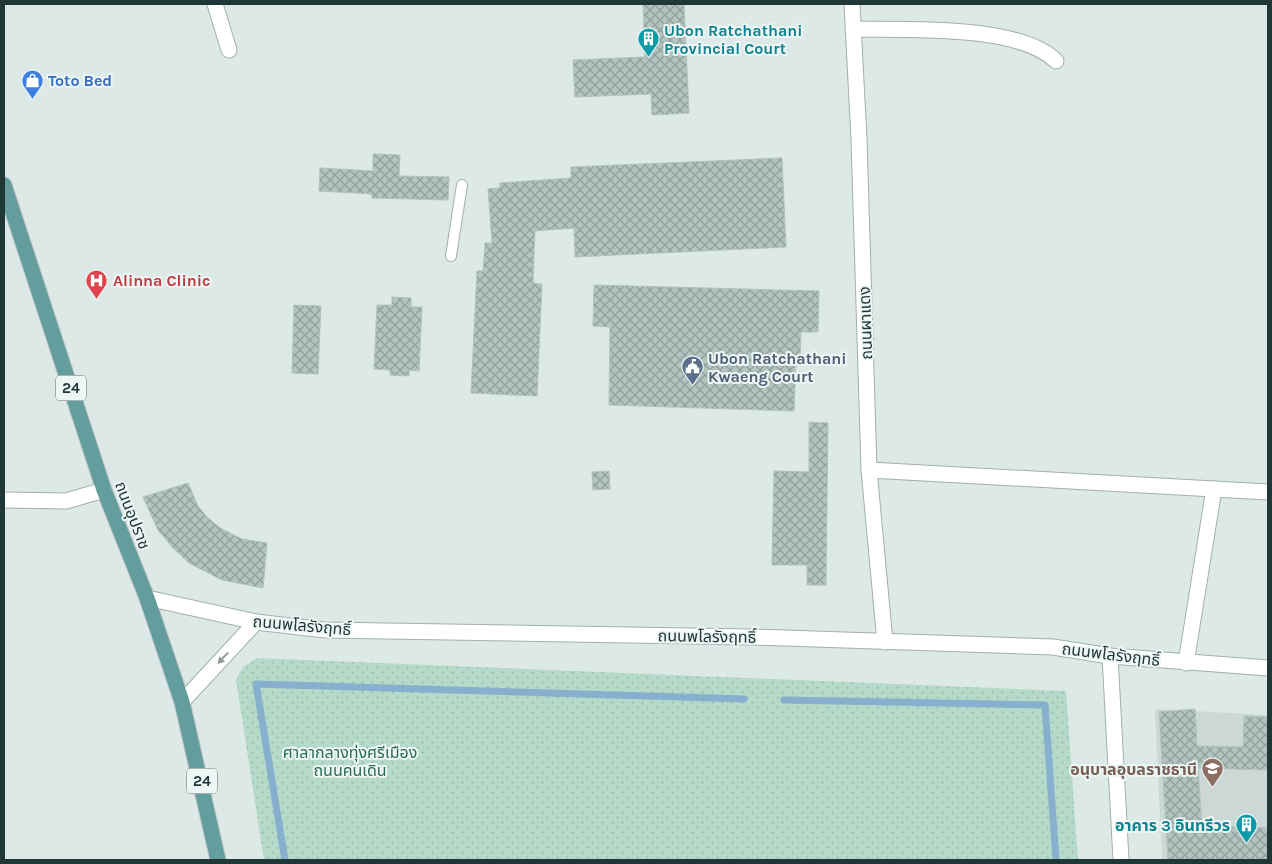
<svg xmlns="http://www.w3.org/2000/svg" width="1272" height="864" font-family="Karla,'Noto Sans Thai',sans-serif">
	<defs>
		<pattern id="park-dots" width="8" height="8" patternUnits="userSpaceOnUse" patternTransform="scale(1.25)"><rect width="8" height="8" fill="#b6dac9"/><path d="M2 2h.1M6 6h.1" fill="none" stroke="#9cbcad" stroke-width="1.8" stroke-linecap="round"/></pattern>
		<pattern id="building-cross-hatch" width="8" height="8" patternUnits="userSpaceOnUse" patternTransform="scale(1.25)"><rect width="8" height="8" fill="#b3c3c0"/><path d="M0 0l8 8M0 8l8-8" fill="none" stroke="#919f9d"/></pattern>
	</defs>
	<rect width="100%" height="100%" fill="#dde9e6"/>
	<path fill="#ccd8d6" d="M 1155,709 L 1268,715 L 1268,860 L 1162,860 Z"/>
	<path fill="url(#park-dots)" d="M 257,658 L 1066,691 L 1078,860 L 264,860 L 236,680 L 243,667 Z"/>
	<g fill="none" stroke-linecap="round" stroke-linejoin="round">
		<g stroke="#86b0cd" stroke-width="7">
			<path d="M 784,700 L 1045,705 L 1056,860"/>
			<path d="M 285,860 L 256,684 L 744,699"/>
		</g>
	</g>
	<g fill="url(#building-cross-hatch)" stroke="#b0c2bf">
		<path d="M 643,4 L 684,4 L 689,113 L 652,115 L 651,94 L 575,97 L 573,60 L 645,57 Z"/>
		<path d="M 373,154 L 400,155 L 399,176 L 449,177 L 448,200 L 372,198 L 372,194 L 319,191 L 320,168 L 373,171 Z"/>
		<path d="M 782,158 L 786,247 L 575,257 L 574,228 L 535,231 L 533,283 L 542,284 L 537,396 L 471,393 L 477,271 L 483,271 L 485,243 L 492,243 L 488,189 L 500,188 L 500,183 L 571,178 L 571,167 Z"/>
		<path d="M 594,285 L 819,291 L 818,332 L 801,332 L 800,359 L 796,359 L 794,411 L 609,405 L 610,327 L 593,326 Z"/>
		<path d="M 392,297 L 411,298 L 411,307 L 422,307 L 419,371 L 409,370 L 409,376 L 390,375 L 390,370 L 374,369 L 377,305 L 392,305 Z"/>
		<path d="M 294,305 L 321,306 L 318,374 L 292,373 Z"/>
		<path d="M 809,422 L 828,423 L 826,585 L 807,585 L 807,565 L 772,565 L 774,471 L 809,472 Z"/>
		<path d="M 609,471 L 610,489 L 593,490 L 592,472 Z"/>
		<path d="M 188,483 L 198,506 L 207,517 L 220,528 L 242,539 L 267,543 L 263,588 L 222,580 L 189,563 L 173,548 L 158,530 L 143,497 Z"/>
		<path d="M 1195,709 L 1197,746 L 1243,747 L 1244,716 L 1268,717 L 1268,770 L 1198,768 L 1202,826 L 1268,828 L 1268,860 L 1168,860 L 1159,712 Z"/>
	</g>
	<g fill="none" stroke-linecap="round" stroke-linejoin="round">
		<defs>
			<path id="service" d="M 451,256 L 462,185"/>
			<g id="minor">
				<path d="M 215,4 L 229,50"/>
				<path d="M 853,29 C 904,30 1019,24 1056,61"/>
				<path d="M 869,470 L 1268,492"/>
				<path d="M 1110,656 L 1121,860"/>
				<path d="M 1186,663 L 1214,489"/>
			</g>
			<g id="tertiary">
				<path d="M 852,4 L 859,139 L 869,470 L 885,642"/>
				<path d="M 4,500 L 66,501 L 104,490"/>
				<path d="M 147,598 L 256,622 L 325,630 L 751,637 L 1053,647 L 1110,656 L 1268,668"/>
				<path d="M 182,702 L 256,622"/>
			</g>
			<path id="primary" d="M 4,185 L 104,490 L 147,598 L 182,702 L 218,860"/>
		</defs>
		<use href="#service" stroke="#a1b0ae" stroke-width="12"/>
		<use href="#minor" stroke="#a1b0ae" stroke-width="17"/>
		<use href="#tertiary" stroke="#a1b0ae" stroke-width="17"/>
		<use href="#primary" stroke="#bcc3c3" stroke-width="17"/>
		<use href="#service" stroke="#fff" stroke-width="10"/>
		<use href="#minor" stroke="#fff" stroke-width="15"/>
		<use href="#tertiary" stroke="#fff" stroke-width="15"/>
		<use href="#primary" stroke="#639d9d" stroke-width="15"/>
	</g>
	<defs><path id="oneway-solid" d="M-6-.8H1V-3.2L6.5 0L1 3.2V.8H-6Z" transform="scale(1.25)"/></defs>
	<use fill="#909b9b" href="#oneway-solid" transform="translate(223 658) rotate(133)"/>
	<defs>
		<symbol id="building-pin" viewBox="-11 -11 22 30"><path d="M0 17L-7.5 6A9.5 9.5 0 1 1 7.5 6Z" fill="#0f9aa8" stroke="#edf6f4"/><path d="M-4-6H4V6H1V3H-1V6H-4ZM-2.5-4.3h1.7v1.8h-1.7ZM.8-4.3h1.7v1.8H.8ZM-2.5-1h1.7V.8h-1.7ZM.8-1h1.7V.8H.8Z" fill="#fff"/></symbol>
		<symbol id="shop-pin" viewBox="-11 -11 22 30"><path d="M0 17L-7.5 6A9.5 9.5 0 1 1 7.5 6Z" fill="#3f7fe0" stroke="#edf6f4"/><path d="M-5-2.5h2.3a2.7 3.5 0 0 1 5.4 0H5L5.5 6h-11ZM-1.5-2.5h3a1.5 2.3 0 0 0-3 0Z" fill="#fff"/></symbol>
		<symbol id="hospital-pin" viewBox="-11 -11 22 30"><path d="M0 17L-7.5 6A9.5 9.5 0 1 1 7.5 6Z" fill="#e0444e" stroke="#edf6f4"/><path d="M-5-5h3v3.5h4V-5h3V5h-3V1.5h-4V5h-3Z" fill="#fff"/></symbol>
		<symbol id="civic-pin" viewBox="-11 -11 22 30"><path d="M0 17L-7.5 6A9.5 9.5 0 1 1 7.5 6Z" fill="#5c6f8a" stroke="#edf6f4"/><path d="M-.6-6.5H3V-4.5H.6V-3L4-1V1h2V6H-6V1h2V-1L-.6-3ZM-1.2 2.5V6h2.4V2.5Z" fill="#fff"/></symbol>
		<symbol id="school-pin" viewBox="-11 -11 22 30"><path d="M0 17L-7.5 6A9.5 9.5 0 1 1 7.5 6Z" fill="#8d6e63" stroke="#edf6f4"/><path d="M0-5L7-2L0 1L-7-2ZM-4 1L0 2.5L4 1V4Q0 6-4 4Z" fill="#fff"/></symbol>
	</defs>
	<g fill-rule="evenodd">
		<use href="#building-pin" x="636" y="26" width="25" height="34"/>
		<use href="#shop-pin" x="20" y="68" width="25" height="34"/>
		<use href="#hospital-pin" x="84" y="268" width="25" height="34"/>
		<use href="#civic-pin" x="680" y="354" width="25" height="34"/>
		<use href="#school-pin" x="1200" y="756" width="25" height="34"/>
		<use href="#building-pin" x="1234" y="812" width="25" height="34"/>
	</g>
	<g text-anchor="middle" stroke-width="4" stroke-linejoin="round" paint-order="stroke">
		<g fill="#edf6f4" stroke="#5e7070" stroke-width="1">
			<rect x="56" y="375.5" width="30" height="25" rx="4"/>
			<rect x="187" y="768.5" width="30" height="25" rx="4"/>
		</g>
		<g font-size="15" font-weight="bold" fill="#203737">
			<text x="71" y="393">24</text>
			<text x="202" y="786">24</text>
		</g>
		<g font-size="16" font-weight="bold" fill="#0d838f" stroke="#edf6f4" text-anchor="start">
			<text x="664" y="36">Ubon Ratchathani<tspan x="664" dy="18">Provincial Court</tspan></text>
			<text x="1230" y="831" text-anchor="end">อาคาร 3 อินทรีวร</text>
		</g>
		<g font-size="16" font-weight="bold" fill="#366cbe" stroke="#edf6f4" text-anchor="start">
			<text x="48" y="86">Toto Bed</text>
		</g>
		<g font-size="16" font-weight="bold" fill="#be3a42" stroke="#edf6f4" text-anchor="start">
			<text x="113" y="286">Alinna Clinic</text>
		</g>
		<g font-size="16" fill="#203737" stroke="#edf6f4">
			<text transform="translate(865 323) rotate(-92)" y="6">ถนนผาแดง</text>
			<text transform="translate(133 515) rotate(69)" y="6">ถนนอุปราช</text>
			<text transform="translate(302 625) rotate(5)" y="6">ถนนพโลรังฤทธิ์</text>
			<text transform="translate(707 636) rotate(1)" y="6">ถนนพโลรังฤทธิ์</text>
			<text transform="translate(1111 654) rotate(7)" y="6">ถนนพโลรังฤทธิ์</text>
		</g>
		<g font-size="16" font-weight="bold" fill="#4e5e75" stroke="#edf6f4" text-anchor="start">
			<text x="708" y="364">Ubon Ratchathani<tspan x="708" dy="18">Kwaeng Court</tspan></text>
		</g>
		<g font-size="16" fill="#2c6c55" stroke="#edf6f4">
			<text x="350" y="758">ศาลากลางทุ่งศรีเมือง<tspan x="350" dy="18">ถนนคนเดิน</tspan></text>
		</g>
		<g font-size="16" font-weight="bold" fill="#785e54" stroke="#edf6f4" text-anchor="end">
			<text x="1197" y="775">อนุบาลอุบลราชธานี</text>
		</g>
	</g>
	<rect width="1272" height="864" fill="none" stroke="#203737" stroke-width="10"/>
</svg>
